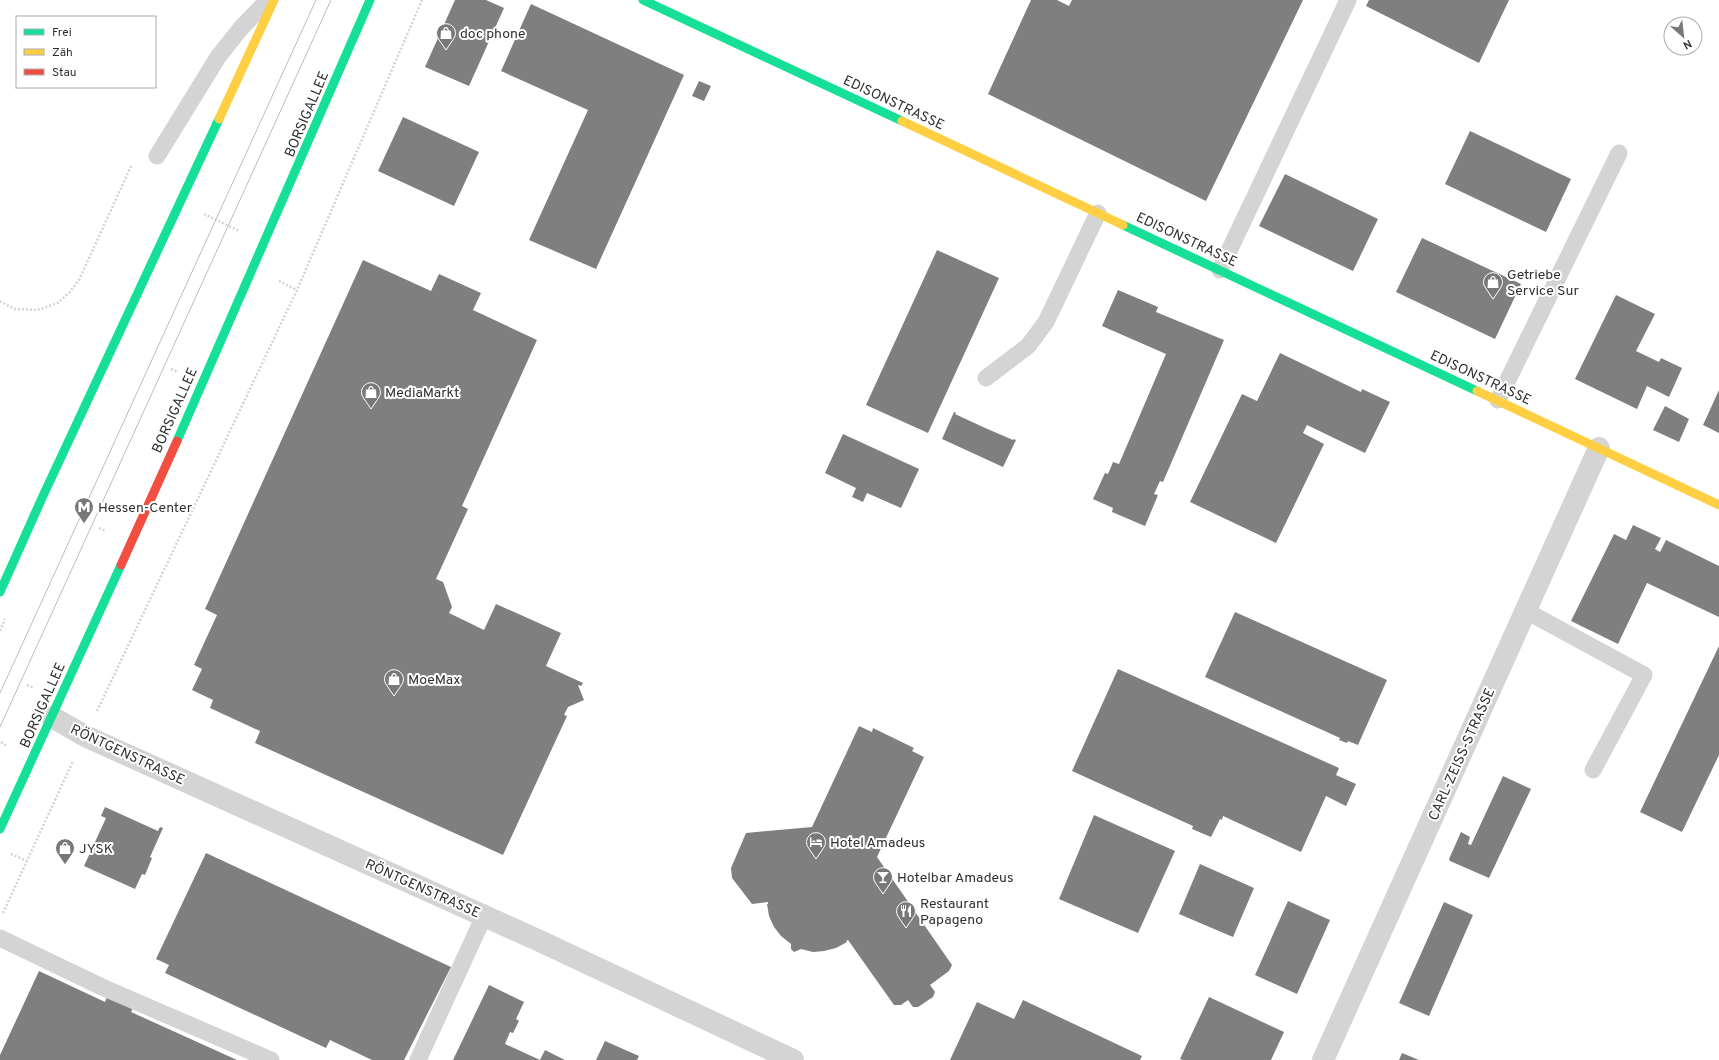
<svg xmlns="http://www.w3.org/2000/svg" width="1719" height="1060" font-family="Overpass,sans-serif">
	<rect width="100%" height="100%" fill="#fff"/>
	<g fill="#7f7f7f">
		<path d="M 455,0 L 486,0 L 504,8 L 469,86 L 425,67 Z"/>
		<path d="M 1031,0 L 1057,0 L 1069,6 L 1072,0 L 1303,0 L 1206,201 L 988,94 Z"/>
		<path d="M 1369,0 L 1509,0 L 1479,63 L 1366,6 Z"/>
		<path d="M 531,4 L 684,75 L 596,269 L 529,240 L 588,110 L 501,71 Z"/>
		<path d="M 699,81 L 711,86 L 704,101 L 692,96 Z"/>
		<path d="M 403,117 L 479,152 L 454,206 L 378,171 Z"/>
		<path d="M 1470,131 L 1571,179 L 1546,232 L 1445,184 Z"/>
		<path d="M 1285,174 L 1378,219 L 1353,271 L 1259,226 Z"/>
		<path d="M 1422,238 L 1521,284 L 1495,339 L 1396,292 Z"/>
		<path d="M 937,250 L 999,278 L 928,433 L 866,405 Z"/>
		<path d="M 363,260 L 431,291 L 439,274 L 481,293 L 473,310 L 537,340 L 462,506 L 468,509 L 436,579 L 443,582 L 452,607 L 449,613 L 484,630 L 496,604 L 561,633 L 546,666 L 583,683 L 581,686 L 578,685 L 584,700 L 568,707 L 564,715 L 567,716 L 503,855 L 255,743 L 260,731 L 210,708 L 213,700 L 192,690 L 202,669 L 194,665 L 217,615 L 205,609 Z"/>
		<path d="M 1118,290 L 1158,307 L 1156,312 L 1224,340 L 1163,482 L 1160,481 L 1154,494 L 1158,495 L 1145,526 L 1112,512 L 1113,508 L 1093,499 L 1105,473 L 1108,474 L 1113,462 L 1119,464 L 1166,354 L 1102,326 Z"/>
		<path d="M 1616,295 L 1655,314 L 1636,351 L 1659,362 L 1661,358 L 1682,368 L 1669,397 L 1647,386 L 1637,409 L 1575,379 Z"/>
		<path d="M 1280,353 L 1361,392 L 1362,389 L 1390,402 L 1365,453 L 1307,425 L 1303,433 L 1324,444 L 1276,543 L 1190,502 L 1242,394 L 1257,401 Z"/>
		<path d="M 1719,390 L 1719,433 L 1703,425 Z"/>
		<path d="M 1665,406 L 1689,419 L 1679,442 L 1653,430 Z"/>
		<path d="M 954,412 L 956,412 L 955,414 L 983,427 L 1013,440 L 1014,439 L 1016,440 L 1003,467 L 942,439 Z"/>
		<path d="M 843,434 L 919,469 L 901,508 L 867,493 L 863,502 L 852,497 L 856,488 L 825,473 Z"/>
		<path d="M 1633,525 L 1661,538 L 1655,549 L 1660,552 L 1666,540 L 1719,566 L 1719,617 L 1647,583 L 1618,644 L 1571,621 L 1614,534 L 1626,540 Z"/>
		<path d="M 1235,612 L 1387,680 L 1358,745 L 1348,741 L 1347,743 L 1339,740 L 1340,738 L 1205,677 Z"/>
		<path d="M 1719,646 L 1719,755 L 1682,832 L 1640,812 Z"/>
		<path d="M 1118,669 L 1339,768 L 1336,775 L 1356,784 L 1346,806 L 1326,796 L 1301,852 L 1223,816 L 1222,820 L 1220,819 L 1211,837 L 1192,829 L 1193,826 L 1072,771 Z"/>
		<path d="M 859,726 L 872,732 L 873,728 L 914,748 L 912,751 L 924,757 L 877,857 L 952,965 L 949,971 L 930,985 L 935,992 L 933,997 L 918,1007 L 913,1007 L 908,1000 L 901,1005 L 894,1005 L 848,940 L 846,941 L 847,942 L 836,948 L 824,951 L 813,952 L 801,949 L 794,952 L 791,949 L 791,944 L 781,936 L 774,927 L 769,916 L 767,904 L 768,904 L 768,902 L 752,904 L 732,878 L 731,868 L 746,833 L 812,827 Z"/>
		<path d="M 1503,776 L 1531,789 L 1489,878 L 1450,861 L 1449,859 L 1461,832 L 1470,837 L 1468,844 L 1471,845 Z"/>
		<path d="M 105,807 L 158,831 L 160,827 L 163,828 L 150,857 L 152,858 L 145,875 L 142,874 L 135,889 L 84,866 L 106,818 L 101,816 Z"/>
		<path d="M 1094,815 L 1175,851 L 1138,933 L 1059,899 Z"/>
		<path d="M 206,853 L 451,967 L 404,1060 L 372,1060 L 330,1040 L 326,1048 L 165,973 L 169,965 L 156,959 Z"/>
		<path d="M 1200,864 L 1254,888 L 1233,937 L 1179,914 Z"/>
		<path d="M 1288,901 L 1330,920 L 1297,994 L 1255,975 Z"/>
		<path d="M 1444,902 L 1473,915 L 1429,1016 L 1399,1003 Z"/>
		<path d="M 39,971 L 105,1002 L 107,997 L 133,1008 L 131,1012 L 237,1060 L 0,1060 L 0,1055 Z"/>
		<path d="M 489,985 L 524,1002 L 516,1019 L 519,1021 L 513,1033 L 510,1032 L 505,1044 L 540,1060 L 453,1060 Z"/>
		<path d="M 1209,997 L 1284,1032 L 1271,1060 L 1183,1060 L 1180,1059 Z"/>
		<path d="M 1023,1000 L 1142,1056 L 1140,1060 L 950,1060 L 977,1002 L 1014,1019 Z"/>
		<path d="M 605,1041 L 639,1056 L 637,1060 L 596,1060 Z"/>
		<path d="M 545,1050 L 565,1060 L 540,1060 Z"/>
		<path d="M 1402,1053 L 1419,1060 L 1399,1060 Z"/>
	</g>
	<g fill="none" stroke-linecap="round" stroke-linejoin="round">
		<g stroke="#d3d3d3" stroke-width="2.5" stroke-dasharray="2 2" stroke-linecap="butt">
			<path d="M 204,214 L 239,231"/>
			<path d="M 279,281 L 297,290"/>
			<path d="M 0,301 L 14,309 L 37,310 L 58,303 L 70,292 L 79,280 L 132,164"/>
			<path d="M 171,369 L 178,372"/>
			<path d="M 99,528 L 106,531"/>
			<path d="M 0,631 L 5,619"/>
			<path d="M 27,685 L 34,688"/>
			<path d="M 97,711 L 297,290 L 422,0"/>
			<path d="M 1,742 L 7,746"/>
			<path d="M 11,854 L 27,861"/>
			<path d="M 3,913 L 73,761"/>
		</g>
		<g stroke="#d4d4d4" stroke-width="17">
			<path d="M 157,156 L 218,57 L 241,28 L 268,0"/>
			<path d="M 1220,270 L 1348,0"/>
			<path d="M 986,378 L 1028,346 L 1046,322 L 1098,213"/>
			<path d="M 1498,400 L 1619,153"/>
			<path d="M 1526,611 L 1644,675 L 1593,770"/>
			<path d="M 0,938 L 102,987 L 271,1060"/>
			<path d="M 418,1060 L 484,916"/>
		</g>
		<g stroke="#d4d4d4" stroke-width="22">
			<path d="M 52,717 L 85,736 L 542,942 L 793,1060"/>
			<path d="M 1323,1060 L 1599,448"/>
		</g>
		<g stroke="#16e098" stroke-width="9">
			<path d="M 643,0 L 902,121"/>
			<path d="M 1123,225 L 1477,391"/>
			<path d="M 177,441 L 370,0"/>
			<path d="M 0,592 L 42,498 L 219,119"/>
			<path d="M 0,829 L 121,565"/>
		</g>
		<g stroke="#ffcf43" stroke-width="9">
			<path d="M 219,119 L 274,0"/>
			<path d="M 902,121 L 1123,225"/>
			<path d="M 1477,391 L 1719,505"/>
		</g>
		<path stroke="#f24e42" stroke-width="9" d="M 121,565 L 177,441"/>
		<g stroke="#bcbcbc" stroke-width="1">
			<path d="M 0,693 L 316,0"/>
			<path d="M 0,727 L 331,0"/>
		</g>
	</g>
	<defs>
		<symbol id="shop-pin" viewBox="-11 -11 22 30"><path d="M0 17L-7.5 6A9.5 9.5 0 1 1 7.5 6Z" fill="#787878" stroke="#fff"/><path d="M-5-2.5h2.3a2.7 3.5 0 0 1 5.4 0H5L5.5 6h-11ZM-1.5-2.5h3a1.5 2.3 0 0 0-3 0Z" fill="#fff"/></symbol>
		<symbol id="metro-pin" viewBox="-11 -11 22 30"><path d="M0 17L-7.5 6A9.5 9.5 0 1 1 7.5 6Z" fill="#787878" stroke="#fff"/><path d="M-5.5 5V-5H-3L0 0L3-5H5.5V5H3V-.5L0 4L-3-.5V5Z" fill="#fff"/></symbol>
		<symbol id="hotel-pin" viewBox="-11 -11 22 30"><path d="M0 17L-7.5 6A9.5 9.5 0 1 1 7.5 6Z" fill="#787878" stroke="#fff"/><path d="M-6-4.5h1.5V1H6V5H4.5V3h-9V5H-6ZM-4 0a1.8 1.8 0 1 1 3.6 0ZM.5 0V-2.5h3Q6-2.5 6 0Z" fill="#fff"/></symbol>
		<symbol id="bar-pin" viewBox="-11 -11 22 30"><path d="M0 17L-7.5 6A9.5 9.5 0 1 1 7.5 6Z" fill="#787878" stroke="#fff"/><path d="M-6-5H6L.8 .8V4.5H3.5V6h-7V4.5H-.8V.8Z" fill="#fff"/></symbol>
		<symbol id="restaurant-pin" viewBox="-11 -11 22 30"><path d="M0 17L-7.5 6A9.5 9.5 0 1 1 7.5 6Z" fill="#787878" stroke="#fff"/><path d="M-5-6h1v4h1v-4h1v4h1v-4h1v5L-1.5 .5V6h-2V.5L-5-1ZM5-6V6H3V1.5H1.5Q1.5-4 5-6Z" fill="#fff"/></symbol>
	</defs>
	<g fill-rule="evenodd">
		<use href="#shop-pin" x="435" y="22" width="22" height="30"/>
		<use href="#shop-pin" x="1482" y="271" width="22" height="30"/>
		<use href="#shop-pin" x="360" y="381" width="22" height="30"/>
		<use href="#metro-pin" x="73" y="496" width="22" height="30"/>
		<use href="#shop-pin" x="383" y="668" width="22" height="30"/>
		<use href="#hotel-pin" x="805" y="831" width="22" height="30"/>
		<use href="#shop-pin" x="54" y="837" width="22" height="30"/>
		<use href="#bar-pin" x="872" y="866" width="22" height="30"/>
		<use href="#restaurant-pin" x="895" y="900" width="22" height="30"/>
	</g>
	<g text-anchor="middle" stroke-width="4" stroke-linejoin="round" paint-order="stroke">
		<g font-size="14" fill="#303030" stroke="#fff" text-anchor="start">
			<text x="460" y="38">doc phone</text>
			<text x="1507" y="279">Getriebe<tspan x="1507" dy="16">Service Sur</tspan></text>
			<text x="385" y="397">MediaMarkt</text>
			<text x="98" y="512">Hessen-Center</text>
			<text x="408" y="684">MoeMax</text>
			<text x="830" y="847">Hotel Amadeus</text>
			<text x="79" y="853">JYSK</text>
			<text x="897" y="882">Hotelbar Amadeus</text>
			<text x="920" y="908">Restaurant<tspan x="920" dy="16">Papageno</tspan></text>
		</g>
		<g font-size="14" fill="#303030" stroke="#fff">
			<text transform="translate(894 102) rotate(25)" y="5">EDISONSTRASSE</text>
			<text transform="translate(306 114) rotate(-67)" y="5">BORSIGALLEE</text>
			<text transform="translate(1187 239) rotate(25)" y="5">EDISONSTRASSE</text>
			<text transform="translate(1481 377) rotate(25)" y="5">EDISONSTRASSE</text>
			<text transform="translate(174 410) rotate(-66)" y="5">BORSIGALLEE</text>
			<text transform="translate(42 705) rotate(-66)" y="5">BORSIGALLEE</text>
			<text transform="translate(128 754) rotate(25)" y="5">RÖNTGENSTRASSE</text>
			<text transform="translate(1461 754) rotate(-66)" y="5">CARL-ZEISS-STRASSE</text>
			<text transform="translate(423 888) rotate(24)" y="5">RÖNTGENSTRASSE</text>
		</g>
	</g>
	<rect x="16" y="16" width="140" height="72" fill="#ffffff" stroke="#acacac"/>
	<rect x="24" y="29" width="20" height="6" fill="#16e098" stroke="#acacac"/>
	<text x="52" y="36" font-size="12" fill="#303030">Frei</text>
	<rect x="24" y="49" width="20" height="6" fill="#ffcf43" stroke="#acacac"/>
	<text x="52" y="56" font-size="12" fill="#303030">Zäh</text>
	<rect x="24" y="69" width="20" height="6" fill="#f24e42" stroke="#acacac"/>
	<text x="52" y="76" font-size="12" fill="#303030">Stau</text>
	<g transform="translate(1683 36) rotate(152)"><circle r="19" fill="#ffffff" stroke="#acacac"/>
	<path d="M0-3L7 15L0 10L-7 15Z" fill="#787878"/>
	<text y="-6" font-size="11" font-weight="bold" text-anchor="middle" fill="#303030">N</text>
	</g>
</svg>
